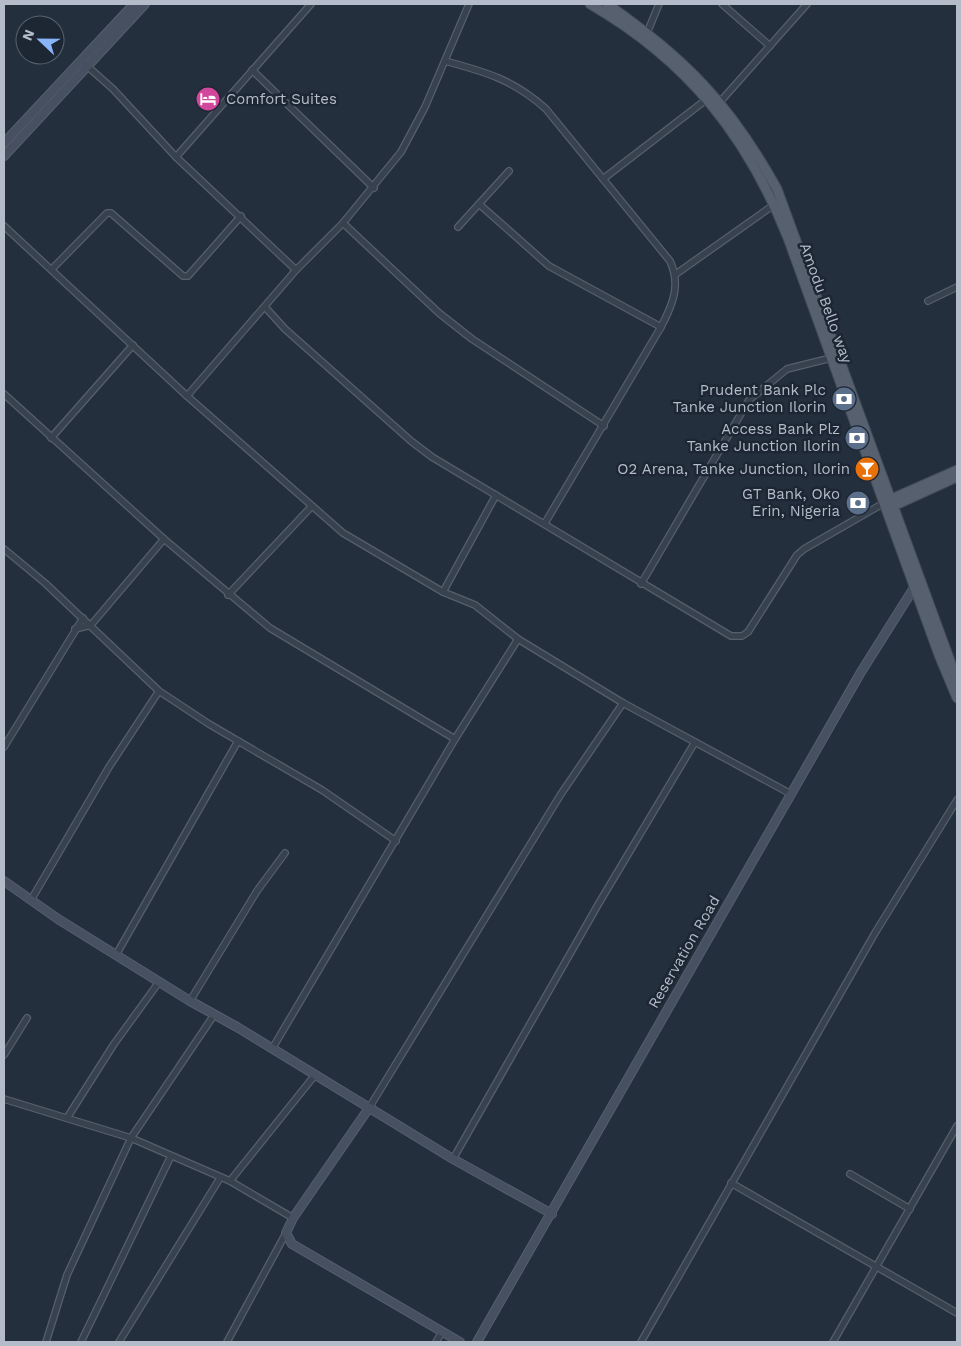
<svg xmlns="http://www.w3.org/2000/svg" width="961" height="1346" font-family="'Work Sans',sans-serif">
	<rect width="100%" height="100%" fill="#242f3e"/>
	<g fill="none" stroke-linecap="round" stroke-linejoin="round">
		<defs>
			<g id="street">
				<path d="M 722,4 L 770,46"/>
				<path d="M 647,33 L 659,4"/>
				<path d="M 445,61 C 486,72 514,80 546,109 L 670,261 C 681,285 673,304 661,327 L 545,523"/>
				<path d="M 86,65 L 113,89 L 176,157 L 296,270"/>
				<path d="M 252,70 L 374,188"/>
				<path d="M 720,102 L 807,4"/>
				<path d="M 176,157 L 311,4"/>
				<path d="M 603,179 L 707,99"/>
				<path d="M 479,204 L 549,266 L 661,327"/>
				<path d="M 343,223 L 439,313 L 472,339 L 604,426"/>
				<path d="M 4,226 L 187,396 L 343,533 L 443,592 L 475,605 L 518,639 L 623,703 L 791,794"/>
				<path d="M 458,227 L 509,171"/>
				<path d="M 52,269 L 107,213 L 111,213 L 183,276 L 188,276 L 241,216"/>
				<path d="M 676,274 L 775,204"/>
				<path d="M 928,301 L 957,287"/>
				<path d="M 265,307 L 285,329 L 411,441 L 432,457 L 731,636 L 742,636 L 748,632 L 797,555 L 804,549 L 884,503"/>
				<path d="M 4,394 L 164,539 L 270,628 L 455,739"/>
				<path d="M 187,396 L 296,270 L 343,223 L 401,152 L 425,107 L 469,4"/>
				<path d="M 51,438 L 133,345"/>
				<path d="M 4,549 L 45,583 L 159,691 L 209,724 L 322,790 L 396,841"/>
				<path d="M 641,584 L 749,400 L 787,369 L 831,358"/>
				<path d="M 443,592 L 496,495"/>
				<path d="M 228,595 L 311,507"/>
				<path d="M 75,629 L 91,625 L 164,539"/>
				<path d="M 4,747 L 83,618"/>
				<path d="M 31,900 L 109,767 L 159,691"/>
				<path d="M 116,955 L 238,741"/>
				<path d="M 190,1001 L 257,891 L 285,853"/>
				<path d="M 272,1049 L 455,739 L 518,639"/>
				<path d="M 4,1055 L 27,1018"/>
				<path d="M 4,1099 L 131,1138 L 230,1181 L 293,1218"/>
				<path d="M 369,1108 L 561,794 L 623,703"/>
				<path d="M 67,1118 L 114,1044 L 159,982"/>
				<path d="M 453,1159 L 599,903 L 695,742"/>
				<path d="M 850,1174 L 910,1209"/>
				<path d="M 230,1181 L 315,1075"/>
				<path d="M 731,1183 L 957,1313"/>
				<path d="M 46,1342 L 67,1275 L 131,1138 L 214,1015"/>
				<path d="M 81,1342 L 171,1156"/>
				<path d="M 119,1342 L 220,1178"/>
				<path d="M 227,1342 L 286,1233"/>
				<path d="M 436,1342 L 442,1332"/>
				<path d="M 641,1342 L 875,933 L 957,800"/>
				<path d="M 833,1342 L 957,1126"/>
			</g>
			<g id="secondary">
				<path d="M 4,143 L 134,4"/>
				<path d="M 4,156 L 145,4"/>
				<path d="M 4,881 L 58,919 L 190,1001 L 237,1027 L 453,1159 L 552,1214"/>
				<path d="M 369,1108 L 293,1218 L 286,1233 L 292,1244 L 460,1342"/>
				<path d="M 477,1342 L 861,672 L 917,583"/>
			</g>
			<g id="primary">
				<path d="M 590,4 C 687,60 747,135 788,238 L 939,655 L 957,698"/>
				<path d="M 607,4 C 686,59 730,104 777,189 L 957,680"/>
				<path d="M 889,500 L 957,470"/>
				<path d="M 889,508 L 957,477"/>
			</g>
		</defs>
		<use href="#street" stroke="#565f6c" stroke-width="8"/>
		<use href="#secondary" stroke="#565f6c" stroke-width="10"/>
		<use href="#primary" stroke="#414a57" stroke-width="11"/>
		<use href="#street" stroke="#38414e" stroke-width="5.5"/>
		<use href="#secondary" stroke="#465061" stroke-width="8"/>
		<use href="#primary" stroke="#56606e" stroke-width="9"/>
	</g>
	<defs>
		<symbol id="hotel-disc" viewBox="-11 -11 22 22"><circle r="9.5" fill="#d1479c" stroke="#1d2633"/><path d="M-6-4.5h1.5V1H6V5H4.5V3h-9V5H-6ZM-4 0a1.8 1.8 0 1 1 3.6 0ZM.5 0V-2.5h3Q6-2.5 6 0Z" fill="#fff"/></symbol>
		<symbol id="bank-disc" viewBox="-11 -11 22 22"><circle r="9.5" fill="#5c6f8a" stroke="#1d2633"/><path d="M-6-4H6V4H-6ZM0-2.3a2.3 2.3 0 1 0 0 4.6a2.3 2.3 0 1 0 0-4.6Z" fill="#fff"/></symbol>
		<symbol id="bar-disc" viewBox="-11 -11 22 22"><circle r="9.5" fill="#e8710a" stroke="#1d2633"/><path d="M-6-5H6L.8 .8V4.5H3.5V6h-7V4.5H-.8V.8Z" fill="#fff"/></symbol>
	</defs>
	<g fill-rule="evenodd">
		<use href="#hotel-disc" x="194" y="85" width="28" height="28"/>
		<use href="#bank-disc" x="830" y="385" width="28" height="28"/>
		<use href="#bank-disc" x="843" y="424" width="28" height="28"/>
		<use href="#bar-disc" x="853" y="455" width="28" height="28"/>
		<use href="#bank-disc" x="844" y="489" width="28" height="28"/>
	</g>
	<g text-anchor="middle" stroke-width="5" stroke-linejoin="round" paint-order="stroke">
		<g font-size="15" fill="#b4bcc9" stroke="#1d2633" text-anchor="end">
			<text x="226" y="104" text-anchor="start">Comfort Suites</text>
			<text x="826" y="395">Prudent Bank Plc<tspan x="826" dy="17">Tanke Junction Ilorin</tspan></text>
			<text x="840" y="434">Access Bank Plz<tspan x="840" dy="17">Tanke Junction Ilorin</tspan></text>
			<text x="850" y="474">O2 Arena, Tanke Junction, Ilorin</text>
			<text x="840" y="499">GT Bank, Oko<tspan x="840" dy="17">Erin, Nigeria</tspan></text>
		</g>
		<g font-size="15" fill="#b4bcc9" stroke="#1d2633">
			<text transform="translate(826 303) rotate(70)" y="5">Amodu Bello way</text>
			<text transform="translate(684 952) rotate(-60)" y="5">Reservation Road</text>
		</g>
	</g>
	<rect width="961" height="1346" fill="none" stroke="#b4bcc9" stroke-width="10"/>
	<g transform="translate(40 40) rotate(292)"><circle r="24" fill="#1d2633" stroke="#59626f"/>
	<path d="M0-4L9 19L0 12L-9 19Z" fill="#8ab4f8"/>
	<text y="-8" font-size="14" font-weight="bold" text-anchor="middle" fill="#b4bcc9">N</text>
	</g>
</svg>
